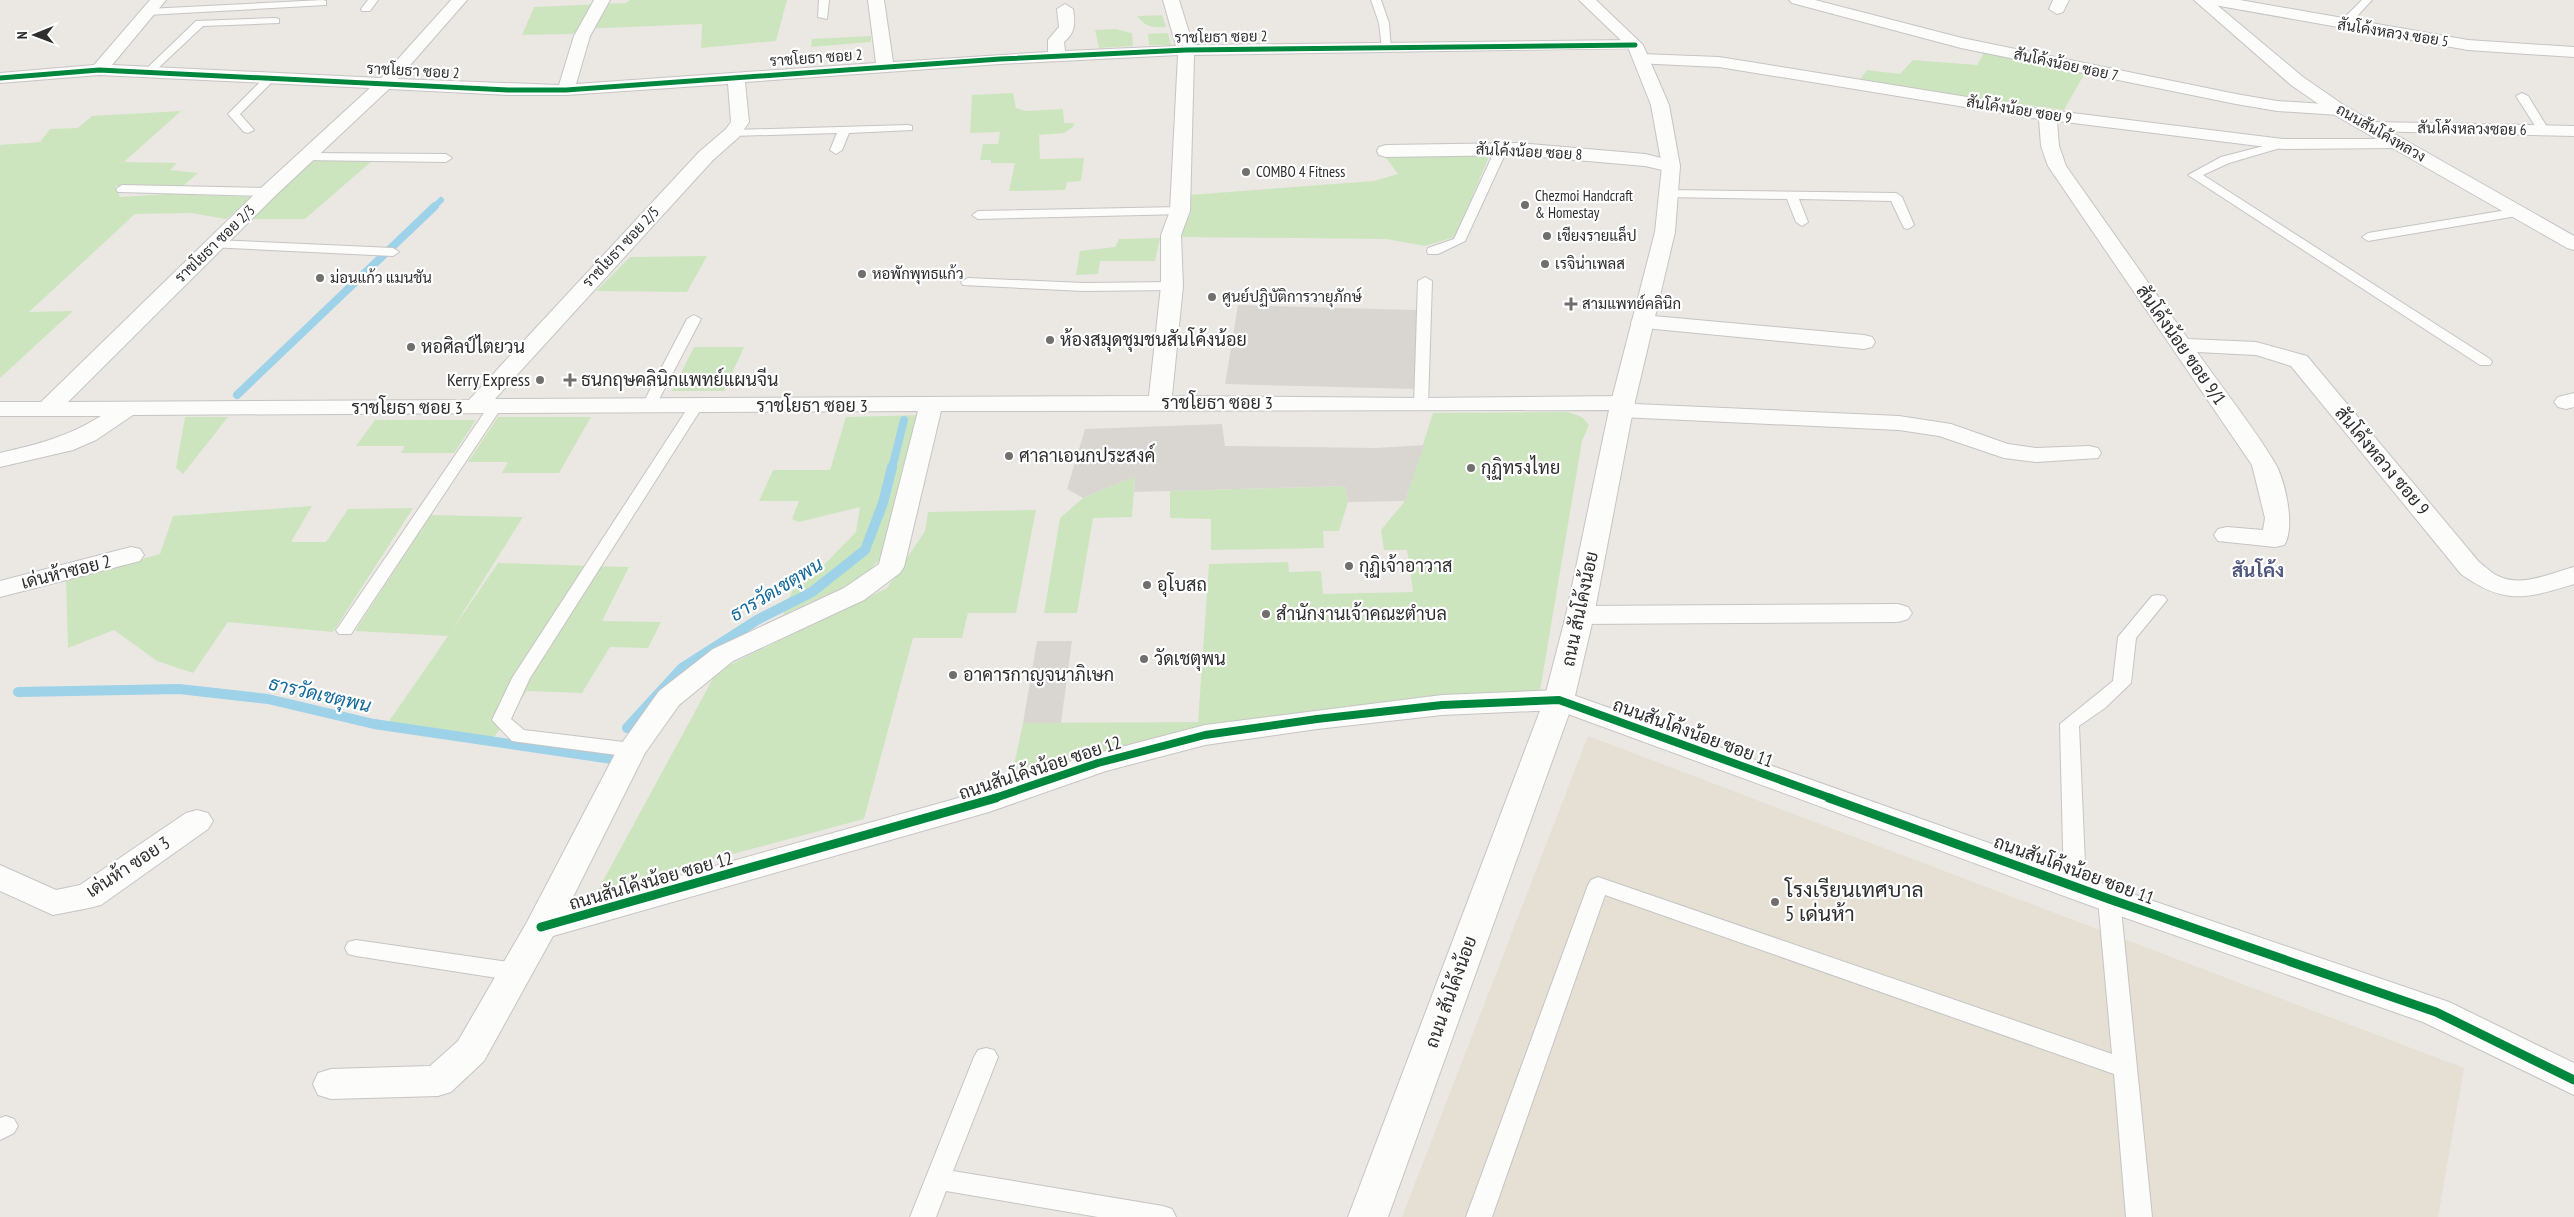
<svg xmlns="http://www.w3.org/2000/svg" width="2574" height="1217" font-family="'PT Sans Narrow',Sarabun,sans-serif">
	<rect width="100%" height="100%" fill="#ebe8e4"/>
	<path fill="#e5e0d3" d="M 1588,736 L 2464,1068 L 2438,1217 L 1402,1217 Z"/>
	<g fill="#cde5bf">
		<path d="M 630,0 L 787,0 L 776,41 L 701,48 L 702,24 L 581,29 L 572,34 L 522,35 L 534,7 L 626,3 Z"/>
		<path d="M 1162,15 L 1166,27 C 1153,28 1145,27 1137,16 Z"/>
		<path d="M 1115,29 L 1132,33 L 1133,46 L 1099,48 L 1095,30 Z"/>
		<path d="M 1168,33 L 1171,45 L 1149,45 L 1148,34 Z"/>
		<path d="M 871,36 L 871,42 L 811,47 L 812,39 Z"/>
		<path d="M 1985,51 L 2085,73 L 2064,110 L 1858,82 L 1867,70 L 1900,74 L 1913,60 L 1977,65 Z"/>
		<path d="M 1013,93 L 1016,108 L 1025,111 L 1063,109 L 1064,123 L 1074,123 L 1073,127 L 1064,133 L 1039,135 L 1040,159 L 1084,158 L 1081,181 L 1067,182 L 1065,190 L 1009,191 L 1015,163 L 991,163 L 991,160 L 980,160 L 983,144 L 998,144 L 1000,132 L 970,133 L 972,95 Z"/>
		<path d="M 181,111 L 124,162 L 177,163 L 170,170 L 198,173 L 183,186 L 115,186 L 120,197 L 168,194 L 253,197 L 226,219 L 191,213 L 135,214 L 29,312 L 73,311 L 0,378 L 0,145 L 40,142 L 50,129 L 78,128 L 92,116 Z"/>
		<path d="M 1491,152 L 1455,237 L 1425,246 L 1386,239 L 1182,237 L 1189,195 L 1374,181 L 1398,174 L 1383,154 Z"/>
		<path d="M 309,161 L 372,161 L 305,219 L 251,219 Z"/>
		<path d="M 1160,238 L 1155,261 L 1100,261 L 1098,274 L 1076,275 L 1080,251 L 1115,247 L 1119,239 Z"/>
		<path d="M 707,256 L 687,292 L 596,291 L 630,257 Z"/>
		<path d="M 694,347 L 744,347 L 724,391 L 672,391 Z"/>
		<path d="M 1568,412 L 1582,417 L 1589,425 L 1582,441 L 1540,691 L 1198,729 L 1011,779 L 1023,723 L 1198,722 L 1209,564 L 1288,562 L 1289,572 L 1321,571 L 1323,594 L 1413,592 L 1407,550 L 1384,550 L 1381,530 L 1405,501 L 1433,413 Z"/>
		<path d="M 921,415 L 888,551 L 861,579 L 783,615 L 792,591 L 821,568 L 856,532 L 860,507 L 799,522 L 792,519 L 799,501 L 759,501 L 773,470 L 830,470 L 846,417 Z"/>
		<path d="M 185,417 L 228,417 L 183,474 L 176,468 Z"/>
		<path d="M 498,417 L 591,417 L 559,473 L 502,473 L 508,462 L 468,462 Z"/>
		<path d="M 375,420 L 476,420 L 454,453 L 401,453 L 405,446 L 356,446 Z"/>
		<path d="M 1135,476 L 1132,517 L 1093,518 L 1077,613 L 1044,613 L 1060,518 L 1083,498 Z"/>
		<path d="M 1345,486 L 1348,502 L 1339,531 L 1323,531 L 1324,548 L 1211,550 L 1211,519 L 1170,518 L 1170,491 Z"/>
		<path d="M 312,506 L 291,542 L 326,542 L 348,509 L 413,508 L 333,632 L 228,622 L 193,673 L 157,661 L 114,630 L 68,648 L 66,580 L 160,554 L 173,516 Z"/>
		<path d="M 1036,510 L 1016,613 L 968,613 L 962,638 L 913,638 L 864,819 L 598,890 L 717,671 L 887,588 L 925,531 L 928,512 Z"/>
		<path d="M 431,515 L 523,517 L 452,630 L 498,563 L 629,567 L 602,621 L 661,622 L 648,648 L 610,647 L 582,693 L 527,691 L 492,740 L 385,727 L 448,636 L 355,631 Z"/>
	</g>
	<g fill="#d9d6d2">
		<path d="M 1238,305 L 1416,310 L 1416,389 L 1225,384 Z"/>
		<path d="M 1222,424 L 1225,446 L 1376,448 L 1424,445 L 1405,501 L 1348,502 L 1345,486 L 1134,492 L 1135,476 L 1083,498 L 1067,489 L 1085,429 Z"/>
		<path d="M 1037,641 L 1072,641 L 1061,723 L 1023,723 Z"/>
	</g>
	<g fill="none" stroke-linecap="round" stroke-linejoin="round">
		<path stroke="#9dd2e8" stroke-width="6" d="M 434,207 L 441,200"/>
		<g stroke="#9dd2e8" stroke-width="8">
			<path d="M 237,395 L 435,206"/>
			<path d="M 892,468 L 904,420"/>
		</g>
		<g stroke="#9dd2e8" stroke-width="10">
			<path d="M 18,692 L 179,689 L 268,699 L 374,724 L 612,759"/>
			<path d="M 627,728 L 682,668 L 757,620 L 812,592 L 865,550 L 883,503 L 892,467"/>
		</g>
		<defs>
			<g id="service">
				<path d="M 323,0 L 326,1 L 326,5 L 147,15 L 142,12 L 147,9 Z"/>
				<path d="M 368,0 L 378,0 L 370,11 L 362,11 L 361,9 Z"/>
				<path d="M 819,0 L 829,0 L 827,19 L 818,17 Z"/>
				<path d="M 1371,0 L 1381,0 L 1389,23 L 1391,51 L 1382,49 L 1379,23 Z"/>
				<path d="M 2362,0 L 2372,0 L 2347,27 L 2339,27 L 2339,23 Z"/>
				<path d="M 275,18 L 279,19 L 279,23 L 203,26 L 153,73 L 145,73 L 144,71 L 196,21 Z"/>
				<path d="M 271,74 L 276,77 L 275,79 L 240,114 L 254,130 L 248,133 L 244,132 L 228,114 L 267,75 Z"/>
				<path d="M 2522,93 L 2528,96 L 2549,130 L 2547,132 L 2543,133 L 2539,132 L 2516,96 Z"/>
				<path d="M 908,125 L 912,126 L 912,130 L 849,133 L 842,150 L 836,154 L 830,150 L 837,133 L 733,136 L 727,133 L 733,130 Z"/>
				<path d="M 2283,141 L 2287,142 L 2287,146 L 2229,163 L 2203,175 L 2490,359 L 2492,362 L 2490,365 L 2480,365 L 2188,175 L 2221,157 Z"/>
				<path d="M 1501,146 L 1507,150 L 1465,241 L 1438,254 L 1428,254 L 1427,251 L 1428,248 L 1454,239 L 1495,150 Z"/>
				<path d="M 306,153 L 446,154 L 452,158 L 446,162 L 302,160 L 300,157 Z"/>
				<path d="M 122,185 L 268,188 L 274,192 L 268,196 L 118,192 L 116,189 Z"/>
				<path d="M 1669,190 L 1896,193 L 1902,197 L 1914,225 L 1908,229 L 1904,228 L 1891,201 L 1799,199 L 1808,222 L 1802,226 L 1796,222 L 1787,199 L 1665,197 L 1663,194 Z"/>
				<path d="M 1180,207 L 1184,208 L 1186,211 L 1184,214 L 978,219 L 972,215 L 978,211 Z"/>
				<path d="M 2519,208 L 2525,212 L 2523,215 L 2368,241 L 2362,237 L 2368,233 Z"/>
				<path d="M 215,240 L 393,248 L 399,252 L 393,256 L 210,247 L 209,244 Z"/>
				<path d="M 1425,277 L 1432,281 L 1428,405 L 1421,409 L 1414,405 L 1418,281 Z"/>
				<path d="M 968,278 L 1084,283 L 1172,282 L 1179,286 L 1172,290 L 1084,291 L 963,285 L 961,282 Z"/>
				<path d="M 694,315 L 701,319 L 655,407 L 653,410 L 643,410 L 641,407 L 687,319 Z"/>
				<path d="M 696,402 L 703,406 L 530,678 L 511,719 L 524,730 L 632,743 L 639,745 L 642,750 L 639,755 L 632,757 L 519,742 L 512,741 L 492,720 L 512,678 L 689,406 Z"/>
				<path d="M 495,403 L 502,407 L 351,634 L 339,634 L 336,630 L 339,626 L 490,404 Z"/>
				<path d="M 2158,595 L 2164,596 L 2167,600 L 2136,638 L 2131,683 L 2105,708 L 2079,726 L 2086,887 L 2082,892 L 2075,895 L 2068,892 L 2064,887 L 2060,724 L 2113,681 L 2118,637 L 2152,596 Z"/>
				<path d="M 1598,877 L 2112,1054 L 2098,899 L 2102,893 L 2109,891 L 2116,893 L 2120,899 L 2152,1217 L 2126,1217 L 2114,1074 L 1605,895 L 1492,1217 L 1466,1217 L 1588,885 L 1591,880 Z"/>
				<path d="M 356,940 L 516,963 L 524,966 L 527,972 L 524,978 L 516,981 L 356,956 L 348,954 L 345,948 L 348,942 Z"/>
				<path d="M 986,1048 L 994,1050 L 998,1057 L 953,1171 L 1163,1206 L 1172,1209 L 1176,1217 L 1098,1217 L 946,1191 L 936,1217 L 910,1217 L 974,1057 L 978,1050 Z"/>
				<path d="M 6,1116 L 14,1119 L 18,1126 L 14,1133 L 0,1140 L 0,1118 Z"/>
			</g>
			<g id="minor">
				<path d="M 150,0 L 166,0 L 112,65 L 381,78 L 451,0 L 467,0 L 398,79 L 559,85 L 574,36 L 594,0 L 610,0 L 590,36 L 576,84 L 876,63 L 868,0 L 884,0 L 893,62 L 1048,52 L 1048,40 L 1059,27 L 1057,9 L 1065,4 L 1073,9 C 1075,23 1076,32 1064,42 L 1065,51 L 1176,46 L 1163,0 L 1179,0 L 1193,45 L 1635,40 L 1643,45 L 1641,48 L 1194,55 L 1190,211 L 1181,235 L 1183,286 L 1172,396 L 1421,398 L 1624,396 L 1632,398 L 1635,404 L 1899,416 L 1951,424 L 2008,444 L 2036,448 L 2089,446 L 2098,448 L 2101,453 L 2098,458 L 2036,462 L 2004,458 L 1939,436 L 1899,430 L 1621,417 L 1613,415 L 1609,410 L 941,411 L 904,567 L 900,573 L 864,600 L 733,661 L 679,705 L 645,753 L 568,907 L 969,795 L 1087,756 L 1205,725 L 1442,695 L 1559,690 L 2121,890 L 2449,1002 L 2574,1063 L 2574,1095 L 2423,1022 L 2097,908 L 1557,710 L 1442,715 L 1317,729 L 1205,745 L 1106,771 L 989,812 L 553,936 L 484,1061 L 451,1092 L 438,1096 L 331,1099 L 318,1095 L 313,1084 L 318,1073 L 331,1069 L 430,1066 L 458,1041 L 527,922 L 617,750 L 659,691 L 713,649 L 844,588 L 879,564 L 918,411 L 133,415 L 96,440 L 73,450 L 0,467 L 0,453 C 39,444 67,437 101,416 L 0,416 L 0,402 L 41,402 L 261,188 L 370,88 L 99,75 L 0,83 L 0,73 L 94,65 ZM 1178,55 L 1170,211 L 1161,235 L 1161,286 L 1149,396 L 495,399 L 713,160 L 739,137 L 749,122 L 745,82 L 1000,64 ZM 728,84 L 731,122 L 726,129 L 699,152 L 469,400 L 68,402 L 275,196 L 389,89 L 508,95 L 566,95 Z"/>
				<path d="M 1789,0 L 1815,0 L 1962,38 L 2236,94 L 2277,101 L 2339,105 L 2345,106 L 2348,110 L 2345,114 L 2339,115 L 2277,111 L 2236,104 L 1961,48 L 1792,3 Z"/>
				<path d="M 2053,0 L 2069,0 L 2063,12 L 2057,14 L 2049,9 Z"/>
				<path d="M 2206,0 L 2240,0 L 2468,40 L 2574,47 L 2574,57 L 2468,50 L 2214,5 Z"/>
				<path d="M 1641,54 L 1719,57 L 2048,110 L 2283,139 L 2404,139 L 2407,143 L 2404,147 L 2398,148 L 2283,149 L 2057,121 L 2059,146 L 2066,166 L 2188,339 L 2256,342 L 2307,356 L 2479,562 C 2486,567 2491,573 2498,576 C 2521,588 2551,573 2574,567 L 2574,584 C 2526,599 2504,605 2461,574 L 2291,366 L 2256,355 L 2197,352 C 2223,389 2252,425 2275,463 C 2285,480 2296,528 2284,545 L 2275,547 L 2218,541 L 2214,535 L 2218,529 L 2227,527 L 2263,530 L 2265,518 L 2252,465 L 2048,166 L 2041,146 L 2039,119 L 1719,67 L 1635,63 L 1633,59 Z"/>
				<path d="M 2373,122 L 2574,126 L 2574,136 L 2367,131 L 2364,127 L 2367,123 Z"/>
				<path d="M 1518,143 L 1645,154 L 1678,162 L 1680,166 L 1678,170 L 1671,172 L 1645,166 L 1518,155 L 1386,157 L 1379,155 L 1377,151 L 1379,147 L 1386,145 Z"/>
				<path d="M 1642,315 L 1864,335 L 1872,337 L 1875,342 L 1872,347 L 1864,349 L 1634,327 L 1631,322 L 1634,317 Z"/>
				<path d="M 2574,393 L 2574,407 L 2566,409 L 2558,407 L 2554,402 L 2558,397 Z"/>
				<path d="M 131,547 L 140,549 L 144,555 L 140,561 L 0,597 L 0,581 Z"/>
				<path d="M 1898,604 L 1908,607 L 1912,613 L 1908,619 L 1898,622 L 1580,624 L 1570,621 L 1566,615 L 1570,609 L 1580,606 Z"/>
				<path d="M 197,810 L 208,813 L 213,821 L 208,829 L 101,905 L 89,908 L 53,915 L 0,891 L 0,865 L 56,890 L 80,885 L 186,813 Z"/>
			</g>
			<g id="tertiary">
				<path d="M 1579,0 L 1596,0 L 1643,45 L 1669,105 L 1680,166 L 1675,232 L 1633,410 L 1594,615 L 1574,700 L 1388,1217 L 1348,1217 L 1544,700 L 1566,615 L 1609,410 L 1655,232 L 1662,166 L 1651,105 L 1628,47 Z"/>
				<path d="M 2194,0 L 2211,0 L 2303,77 L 2345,106 L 2574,236 L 2574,250 L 2567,248 L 2333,114 L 2291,85 Z"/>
			</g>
		</defs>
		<use href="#service" stroke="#c6c4c4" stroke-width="2"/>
		<use href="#minor" stroke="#c6c4c4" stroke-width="2"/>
		<use href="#tertiary" stroke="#c6c4c4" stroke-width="2"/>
		<use href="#service" fill="#fcfcfb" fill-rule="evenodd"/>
		<use href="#minor" fill="#fcfcfb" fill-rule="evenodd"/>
		<use href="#tertiary" fill="#fcfcfb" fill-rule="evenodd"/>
		<defs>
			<path id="cycleway-far2" d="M 0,78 L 99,70 L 508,90 L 566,90 L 1000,59 L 1186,50 L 1635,45"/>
			<path id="cycleway-far1" d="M 992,799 L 1098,763 L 1205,735 L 1317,719 L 1442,705 L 1559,700 L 1833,799"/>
			<g id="cycleway">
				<path d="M 1829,798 L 2109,899 L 2436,1012 L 2574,1080"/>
				<path d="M 541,927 L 996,798"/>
			</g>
		</defs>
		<use href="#cycleway-far2" stroke="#fff" stroke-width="7"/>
		<use href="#cycleway-far1" stroke="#fff" stroke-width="11"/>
		<use href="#cycleway" stroke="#fff" stroke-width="12"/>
		<use href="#cycleway-far2" stroke="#00873e" stroke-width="5"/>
		<use href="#cycleway-far1" stroke="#00873e" stroke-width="8"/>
		<use href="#cycleway" stroke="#00873e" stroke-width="9"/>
	</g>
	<g fill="#706f6e" stroke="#fff" stroke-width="2">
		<circle cx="1246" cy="172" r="5"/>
		<circle cx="1525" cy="205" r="5"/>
		<circle cx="1547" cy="236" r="5"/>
		<circle cx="1545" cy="264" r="5"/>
		<circle cx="862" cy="274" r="5"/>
		<circle cx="320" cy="278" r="5"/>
		<circle cx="1212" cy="297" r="5"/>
		<path d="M1568.5 296.5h5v5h5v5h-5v5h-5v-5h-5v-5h5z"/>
		<circle cx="1050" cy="340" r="5"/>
		<circle cx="411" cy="347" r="5"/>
		<circle cx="540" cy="380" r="5"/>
		<path d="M567.5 372.5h5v5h5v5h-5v5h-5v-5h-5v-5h5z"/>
		<circle cx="1009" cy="456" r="5"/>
		<circle cx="1471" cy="468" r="5"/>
		<circle cx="1349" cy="566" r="5"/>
		<circle cx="1147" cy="585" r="5"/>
		<circle cx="1266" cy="614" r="5"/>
		<circle cx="1144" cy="659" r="5"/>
		<circle cx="953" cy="675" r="5"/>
		<circle cx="1775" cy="902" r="5"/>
	</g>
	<g text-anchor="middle" stroke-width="4.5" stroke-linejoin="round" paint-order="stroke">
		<g font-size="15" fill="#2e2e2e" stroke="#fff">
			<text transform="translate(2393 33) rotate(9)" y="5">สันโค้งหลวง ซอย 5</text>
			<text transform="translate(1221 37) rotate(-1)" y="5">ราชโยธา ซอย 2</text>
			<text transform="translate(816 58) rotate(-4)" y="5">ราชโยธา ซอย 2</text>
			<text transform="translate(2066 65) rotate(12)" y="5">สันโค้งน้อย ซอย 7</text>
			<text transform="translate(413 71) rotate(3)" y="5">ราชโยธา ซอย 2</text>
			<text transform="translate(2019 110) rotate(9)" y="5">สันโค้งน้อย ซอย 9</text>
			<text transform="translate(2472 129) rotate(1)" y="5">สันโค้งหลวงซอย 6</text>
			<text transform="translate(2381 133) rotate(30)" y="5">ถนนสันโค้งหลวง</text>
			<text transform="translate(1529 152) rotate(3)" y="5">สันโค้งน้อย ซอย 8</text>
			<text transform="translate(215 244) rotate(-44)" y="5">ราชโยธา ซอย 2/3</text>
			<text transform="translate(621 247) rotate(-47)" y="5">ราชโยธา ซอย 2/5</text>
		</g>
		<g font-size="15" fill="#2e2e2e" stroke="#fff" text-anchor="start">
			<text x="1256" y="177">COMBO 4 Fitness</text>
			<text x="1535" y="201">Chezmoi Handcraft<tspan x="1535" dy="17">&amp; Homestay</tspan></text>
			<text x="1557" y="241">เชียงรายแล็ป</text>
			<text x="1555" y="269">เรจิน่าเพลส</text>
			<text x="872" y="279">หอพักพุทธแก้ว</text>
			<text x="330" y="283">ม่อนแก้ว แมนชัน</text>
			<text x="1222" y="302">ศูนย์ปฏิบัติการวายุภักษ์</text>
			<text x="1582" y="309">สามแพทย์คลินิก</text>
		</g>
		<g font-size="18" fill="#2e2e2e" stroke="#fff" text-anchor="start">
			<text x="1060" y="346">ห้องสมุดชุมชนสันโค้งน้อย</text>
			<text x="421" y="353">หอศิลป์ไตยวน</text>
			<text x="530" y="386" text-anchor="end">Kerry Express</text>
			<text x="581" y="386">ธนกฤษคลินิกแพทย์แผนจีน</text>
			<text x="1019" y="462">ศาลาเอนกประสงค์</text>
			<text x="1481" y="474">กุฏิทรงไทย</text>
			<text x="1359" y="572">กุฏิเจ้าอาวาส</text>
			<text x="1157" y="591">อุโบสถ</text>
			<text x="1276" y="620">สำนักงานเจ้าคณะตำบล</text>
			<text x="1154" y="665">วัดเชตุพน</text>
			<text x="963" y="681">อาคารกาญจนาภิเษก</text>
		</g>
		<g font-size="18" fill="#2e2e2e" stroke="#fff">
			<text transform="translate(2181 345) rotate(55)" y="6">สันโค้งน้อย ซอย 9/1</text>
			<text x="1217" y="409">ราชโยธา ซอย 3</text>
			<text x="812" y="412">ราชโยธา ซอย 3</text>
			<text x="407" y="414">ราชโยธา ซอย 3</text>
			<text transform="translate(2382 461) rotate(50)" y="6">สันโค้งหลวง ซอย 9</text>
			<text transform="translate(66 572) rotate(-14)" y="6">เด่นห้าซอย 2</text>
			<text transform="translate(1580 609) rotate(-78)" y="6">ถนน สันโค้งน้อย</text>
			<text transform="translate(1693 733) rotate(20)" y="6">ถนนสันโค้งน้อย ซอย 11</text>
			<text transform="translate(1040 768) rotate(-18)" y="6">ถนนสันโค้งน้อย ซอย 12</text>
			<text transform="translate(128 867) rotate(-33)" y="6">เด่นห้า ซอย 3</text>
			<text transform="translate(2074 870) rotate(20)" y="6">ถนนสันโค้งน้อย ซอย 11</text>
			<text transform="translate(651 881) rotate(-16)" y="6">ถนนสันโค้งน้อย ซอย 12</text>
			<text transform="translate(1451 992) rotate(-70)" y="6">ถนน สันโค้งน้อย</text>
		</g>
		<g font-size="19" font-weight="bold" fill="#4f567d" stroke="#fff">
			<text x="2258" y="577">สันโค้ง</text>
		</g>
		<g font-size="19" font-style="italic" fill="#14699c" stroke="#fff">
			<text transform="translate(776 589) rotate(-31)" y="7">ธารวัดเชตุพน</text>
			<text transform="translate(320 694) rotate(13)" y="7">ธารวัดเชตุพน</text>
		</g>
		<g font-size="21" fill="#2e2e2e" stroke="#fff" text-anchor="start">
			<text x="1785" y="897">โรงเรียนเทศบาล<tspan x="1785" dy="24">5 เด่นห้า</tspan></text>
		</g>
	</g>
	<g transform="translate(35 35) rotate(269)" stroke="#ffffff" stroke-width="4" paint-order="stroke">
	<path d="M0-4L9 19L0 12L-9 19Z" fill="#2e2e2e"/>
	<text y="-8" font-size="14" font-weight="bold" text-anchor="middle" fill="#2e2e2e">N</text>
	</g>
</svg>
